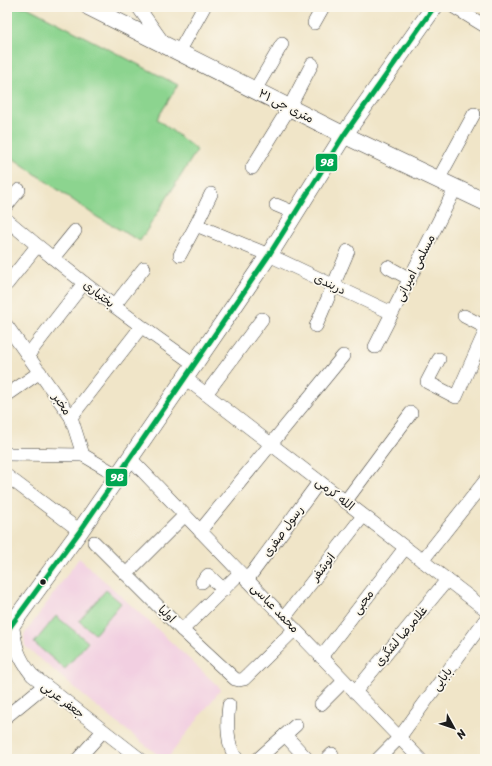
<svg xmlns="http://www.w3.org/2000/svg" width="492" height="766" font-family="Sriracha,'Playpen Sans Arabic',sans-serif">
	<rect width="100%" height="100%" fill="#fbf7ec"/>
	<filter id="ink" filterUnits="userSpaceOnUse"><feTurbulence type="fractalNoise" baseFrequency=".025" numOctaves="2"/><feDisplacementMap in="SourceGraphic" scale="8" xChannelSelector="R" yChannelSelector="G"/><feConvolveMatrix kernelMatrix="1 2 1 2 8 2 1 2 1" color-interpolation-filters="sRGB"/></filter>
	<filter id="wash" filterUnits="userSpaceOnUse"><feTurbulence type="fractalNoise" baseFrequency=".012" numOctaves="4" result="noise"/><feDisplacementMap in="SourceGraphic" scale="16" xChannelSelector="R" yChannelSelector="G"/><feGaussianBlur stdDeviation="0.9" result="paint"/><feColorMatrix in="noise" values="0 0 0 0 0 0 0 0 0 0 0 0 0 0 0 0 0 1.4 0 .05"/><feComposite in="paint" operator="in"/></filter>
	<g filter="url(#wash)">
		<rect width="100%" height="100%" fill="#f0e5c8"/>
		<path fill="#f2cfe1" d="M 79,558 L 154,626 L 221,689 L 167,759 L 163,759 L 91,702 L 25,646 L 24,635 Z"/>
		<g fill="#8cd48f" stroke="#547856">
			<path d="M 14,7 L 27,7 L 178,85 L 157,119 L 197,150 L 140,241 L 97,217 L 7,154 L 7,17 Z"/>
			<path d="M 106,590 L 121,603 L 95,634 L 79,621 Z"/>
			<path d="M 56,616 L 88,642 L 65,669 L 34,643 Z"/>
		</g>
	</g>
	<g filter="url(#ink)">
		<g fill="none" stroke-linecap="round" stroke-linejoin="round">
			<defs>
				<g id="minor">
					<path d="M 138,7 L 165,45"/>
					<path d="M 454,7 L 485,26"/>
					<path d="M 314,23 L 323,7"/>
					<path d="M 179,52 L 204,7"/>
					<path d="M 255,90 L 282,44"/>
					<path d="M 252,168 L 289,108 L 312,64"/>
					<path d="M 438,180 L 474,114"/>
					<path d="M 7,205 L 19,190"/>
					<path d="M 276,205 L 295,213"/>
					<path d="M 7,220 C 67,271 129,319 194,364"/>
					<path d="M 196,225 L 269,255 L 392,313"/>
					<path d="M 180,255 L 196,225 L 211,194"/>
					<path d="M 53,258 L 75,231"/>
					<path d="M 388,267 L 410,279"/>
					<path d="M 7,284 L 37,246"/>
					<path d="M 114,306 L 144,268"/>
					<path d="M 464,316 L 485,327"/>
					<path d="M 7,326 L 71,417 L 83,455 L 117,475"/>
					<path d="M 316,326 L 348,251"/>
					<path d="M 375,347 L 455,189"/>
					<path d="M 28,355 L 84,283"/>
					<path d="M 439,359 L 427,382 L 456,397 L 485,332"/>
					<path d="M 185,378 L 485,609"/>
					<path d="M 206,394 L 262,319"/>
					<path d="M 7,395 L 40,372"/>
					<path d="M 71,417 L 141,327"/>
					<path d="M 7,454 L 83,455"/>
					<path d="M 129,457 L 420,759"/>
					<path d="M 7,476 L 80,531"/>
					<path d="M 345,502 L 411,413"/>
					<path d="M 200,531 L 343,356"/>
					<path d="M 94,542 L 182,630 L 235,679 L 239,680 L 244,679 L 295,629"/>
					<path d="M 422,561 L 485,481"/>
					<path d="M 126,574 L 185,515"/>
					<path d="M 247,580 L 319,482"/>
					<path d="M 202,582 L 208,575 L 224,590"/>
					<path d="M 284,618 L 363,516"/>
					<path d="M 12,623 C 16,647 17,656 32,675 L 140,759"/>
					<path d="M 182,630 L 240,573"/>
					<path d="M 321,657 L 405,548"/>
					<path d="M 355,692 L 447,580"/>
					<path d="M 321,704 L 344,681"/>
					<path d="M 229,705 C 227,720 226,747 237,759"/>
					<path d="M 7,716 L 45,685"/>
					<path d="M 285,735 L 307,759"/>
					<path d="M 78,759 L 103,731"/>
					<path d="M 258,759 L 296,725"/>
					<path d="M 327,759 L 332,754"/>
					<path d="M 378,759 L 399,738 L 485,620"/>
				</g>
				<g id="major">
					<path d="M 89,7 L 344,135 L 485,202"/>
					<path d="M 7,631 L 80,531 L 185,378 L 269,255 L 344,135 L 434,7"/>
				</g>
			</defs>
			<use href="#minor" stroke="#3c3a36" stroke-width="14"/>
			<use href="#major" stroke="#3c3a36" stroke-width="18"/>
			<use href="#minor" stroke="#fff" stroke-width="13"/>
			<use href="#major" stroke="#fff" stroke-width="17"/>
			<defs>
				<path id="bus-1" d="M 7,631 L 80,531 L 185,378 L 269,255 L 344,135 L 434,7"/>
			</defs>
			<use href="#bus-1" stroke="#fbf7ec" stroke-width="8"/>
			<use href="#bus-1" stroke="#00a651" stroke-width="5"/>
		</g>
	</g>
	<circle fill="#1c1c1c" stroke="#fbf7ec" stroke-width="1.5" cx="43" cy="582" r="3.5"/>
	<g text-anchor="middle" stroke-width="3.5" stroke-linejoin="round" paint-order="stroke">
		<g font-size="12" fill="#1c1c1c" stroke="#fbf7ec">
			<text transform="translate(286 106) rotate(27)" y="4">۲۱ متری جی</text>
			<text transform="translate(415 268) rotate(-63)" y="4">مسلمی امیرانی</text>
			<text transform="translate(330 284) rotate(25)" y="4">دربندی</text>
			<text transform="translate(99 294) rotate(38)" y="4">بختیاری</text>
			<text transform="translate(62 404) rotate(56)" y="4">مخبر</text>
			<text transform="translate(335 494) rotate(38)" y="4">الله کرمی</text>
			<text transform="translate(283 531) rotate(-54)" y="4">رسول صفری</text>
			<text transform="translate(323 567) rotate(-52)" y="4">انوشفر</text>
			<text transform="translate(363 602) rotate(-53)" y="4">محبی</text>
			<text transform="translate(275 608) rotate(46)" y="4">محمد عباسی</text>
			<text transform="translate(167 614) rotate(45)" y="4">اولیا</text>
			<text transform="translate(401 636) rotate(-50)" y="4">غلامرضا لشگری</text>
			<text transform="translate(442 679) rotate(-54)" y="4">بابایی</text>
			<text transform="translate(63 700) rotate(38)" y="4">جعفر عربی</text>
		</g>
	</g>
	<g stroke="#fbf7ec" stroke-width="1.5">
		<rect x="315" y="153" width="23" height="19" rx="4" fill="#00a651"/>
		<rect x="105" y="468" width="23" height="19" rx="4" fill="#00a651"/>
	</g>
	<g font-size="11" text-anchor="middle" font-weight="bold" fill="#fff">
		<text x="327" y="166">98</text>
		<text x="117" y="481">98</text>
	</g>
	<rect width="492" height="766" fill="none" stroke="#fbf7ec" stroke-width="24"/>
	<g transform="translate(454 728) rotate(130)" stroke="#fbf7ec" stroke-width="3" paint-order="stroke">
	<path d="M0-3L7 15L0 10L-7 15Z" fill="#1c1c1c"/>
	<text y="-6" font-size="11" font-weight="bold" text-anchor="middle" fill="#1c1c1c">N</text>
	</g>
</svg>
